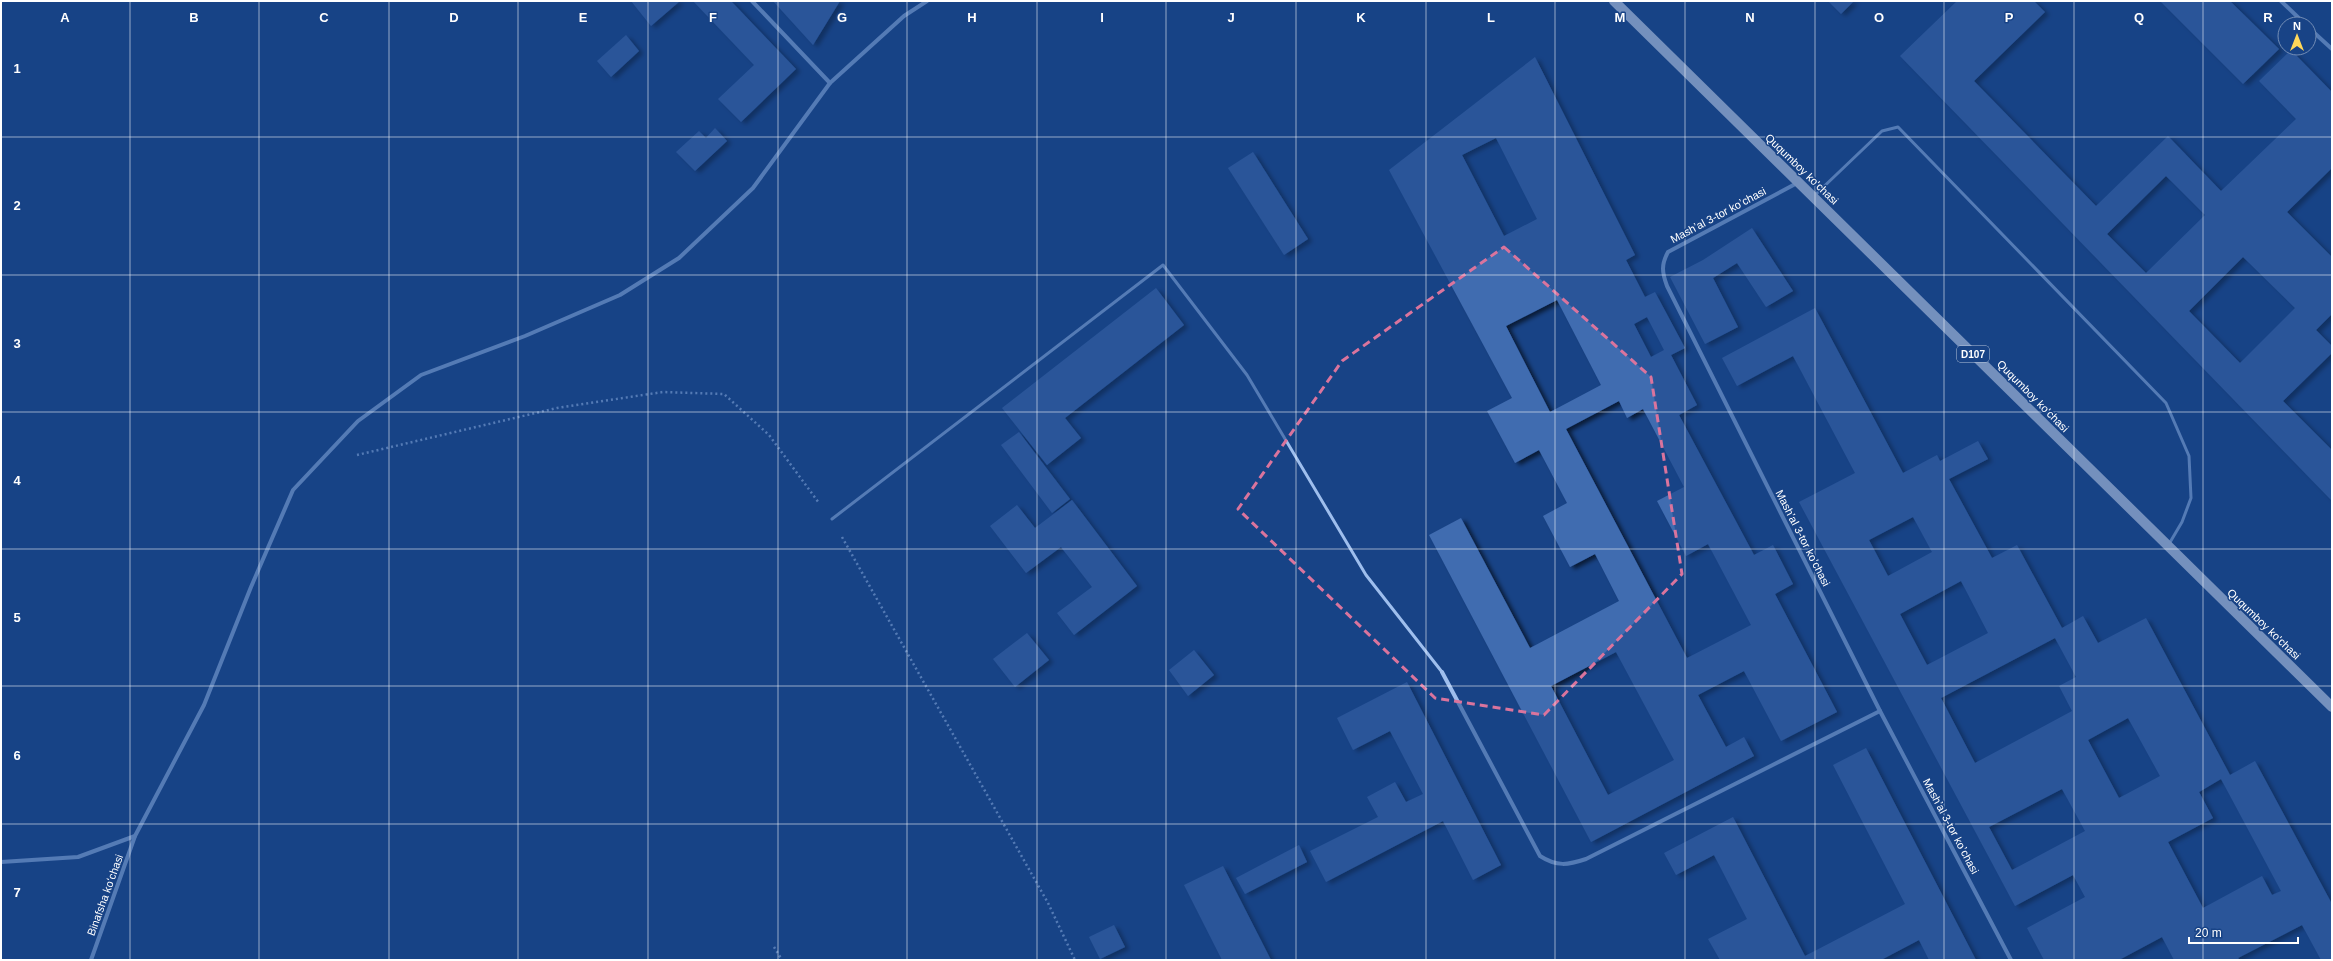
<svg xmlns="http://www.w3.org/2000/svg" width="2333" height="961" font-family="Helvetica,sans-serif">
	<defs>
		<filter id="shadow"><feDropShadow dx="4.5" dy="2.5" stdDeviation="2" flood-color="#0009"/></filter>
	</defs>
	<rect width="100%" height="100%" fill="#184386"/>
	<g fill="#406cb0" fill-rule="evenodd" filter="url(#shadow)">
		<path d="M 631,1 L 680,1 L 651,26 Z"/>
		<path d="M 693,1 L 731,1 L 796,69 L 741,122 L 718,99 L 754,65 Z"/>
		<path d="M 773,1 L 840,1 L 813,45 Z"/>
		<path d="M 1828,1 L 1854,1 L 1841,14 Z"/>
		<path d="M 1957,1 L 2034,1 L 2045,12 L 1974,81 L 2096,206 L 2168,136 L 2221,191 L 2296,119 L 2259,81 L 2291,50 L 2332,92 L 2332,168 L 2287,212 L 2332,257 L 2332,314 L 2316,330 L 2332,346 L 2332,353 L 2283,401 L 2332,450 L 2332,501 L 1900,56 ZM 2166,176 L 2205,215 L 2146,273 L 2107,234 ZM 2243,257 L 2295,308 L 2240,363 L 2189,311 Z"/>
		<path d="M 2160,1 L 2230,1 L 2279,49 L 2243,84 Z"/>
		<path d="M 626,35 L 639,51 L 611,77 L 597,61 Z"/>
		<path d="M 1535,57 L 1635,255 L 1626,260 L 1645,297 L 1655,292 L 1685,348 L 1671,355 L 1697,405 L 1679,415 L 1754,555 L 1773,545 L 1793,584 L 1775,594 L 1837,712 L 1781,741 L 1744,671 L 1698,695 L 1726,747 L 1744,737 L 1754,756 L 1591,842 L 1429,535 L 1461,518 L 1530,648 L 1619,601 L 1595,554 L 1570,567 L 1543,516 L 1567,503 L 1539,450 L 1515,463 L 1487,411 L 1512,398 L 1389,170 ZM 1496,138 L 1537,219 L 1504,236 L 1462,155 ZM 1557,300 L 1601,385 L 1550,412 L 1506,326 ZM 1647,317 L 1664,350 L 1651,357 L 1634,324 ZM 1619,401 L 1627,418 L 1643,409 L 1684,487 L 1657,501 L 1686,556 L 1708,544 L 1751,625 L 1687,658 L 1566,429 ZM 1616,652 L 1674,760 L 1608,795 L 1551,686 Z"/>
		<path d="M 715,128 L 727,141 L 695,171 L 676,152 L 699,131 L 706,138 Z"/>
		<path d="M 1253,152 L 1308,239 L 1284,255 L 1228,168 Z"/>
		<path d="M 1752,228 L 1793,291 L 1766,307 L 1737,263 L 1713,278 L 1738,327 L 1705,344 L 1670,277 L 1703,260 Z"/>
		<path d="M 1156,288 L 1184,325 L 1065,418 L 1081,438 L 1047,465 L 1002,408 Z"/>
		<path d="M 1815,308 L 1903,473 L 1937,455 L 1940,461 L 1978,441 L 1988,459 L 1949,479 L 1992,558 L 2017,545 L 2062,628 L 2083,616 L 2098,643 L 2146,618 L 2230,775 L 2255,761 L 2332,904 L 2332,960 L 2321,960 L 2302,925 L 2238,958 L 2240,960 L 2174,960 L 2162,937 L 2119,960 L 2044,960 L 2027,928 L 2085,897 L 2073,875 L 2015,906 L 1799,502 L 1855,473 L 1793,356 L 1737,386 L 1722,358 ZM 1913,517 L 1932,552 L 1888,576 L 1869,540 ZM 1961,581 L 1988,633 L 1927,665 L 1900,614 ZM 2055,638 L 2076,677 L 2059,686 L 2072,711 L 1975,763 L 1941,698 ZM 2128,718 L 2160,776 L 2119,798 L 2088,740 ZM 2221,779 L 2281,891 L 2272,895 L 2262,876 L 2203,908 L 2168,842 L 2213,818 L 2199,792 ZM 2062,789 L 2085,831 L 2012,870 L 1989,827 Z"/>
		<path d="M 1019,432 L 1070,499 L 1052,513 L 1001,445 Z"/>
		<path d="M 1072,500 L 1137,586 L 1074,635 L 1057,613 L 1092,587 L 1061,547 L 1026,573 L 990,526 L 1017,505 L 1035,528 Z"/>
		<path d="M 1027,633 L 1049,660 L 1015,687 L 993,659 Z"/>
		<path d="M 1194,650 L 1214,675 L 1188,696 L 1169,670 Z"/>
		<path d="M 1407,682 L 1501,865 L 1473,880 L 1443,821 L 1326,882 L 1310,851 L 1378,817 L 1367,797 L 1395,782 L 1406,802 L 1423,794 L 1390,731 L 1353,750 L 1337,718 Z"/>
		<path d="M 1866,748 L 1976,960 L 1929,960 L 1919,940 L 1881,960 L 1720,960 L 1708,939 L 1747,919 L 1714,855 L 1676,875 L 1664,853 L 1733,817 L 1805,956 L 1905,904 L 1833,765 Z"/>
		<path d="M 1299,845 L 1307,862 L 1245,894 L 1236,878 Z"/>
		<path d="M 1223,866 L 1271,960 L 1222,960 L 1184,885 Z"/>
		<path d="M 1114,925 L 1125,947 L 1100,959 L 1089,937 Z"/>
	</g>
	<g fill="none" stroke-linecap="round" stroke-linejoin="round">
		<g stroke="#9ebeed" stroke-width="2.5" stroke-dasharray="2 3" stroke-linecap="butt">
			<path d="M 357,455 L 557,408 L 663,392 L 724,394 L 769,435 L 819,503"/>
			<path d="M 842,537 L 1048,903 L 1075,960"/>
			<path d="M 774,947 L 782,960"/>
		</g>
		<g stroke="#9ebeed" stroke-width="3">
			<path d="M 1815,195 L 1882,131 L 1898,127 L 2166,403 L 2189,456 L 2191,498 L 2182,522 L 2169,544"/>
			<path d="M 832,519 L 1163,265 L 1247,375 L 1366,575 L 1442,672"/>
		</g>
		<g stroke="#9ebeed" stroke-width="4">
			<path d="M 752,1 L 830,83"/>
			<path d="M 2281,1 L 2305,24"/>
			<path d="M 2309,28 L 2332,49"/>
			<path d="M 1799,182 L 1668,252 C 1661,265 1662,272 1667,286 L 1880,711 L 2011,960"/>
			<path d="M 1442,672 L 1540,856 C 1557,867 1568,865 1586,859 L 1880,711"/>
			<path d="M 1,862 L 78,857 L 135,836 L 204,705 L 251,587 L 293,490 L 358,421 L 421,375 L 525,336 L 620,295 L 679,258 L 753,188 L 830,83 L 904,16 L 927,1"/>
			<path d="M 91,960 L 135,836"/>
		</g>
		<path stroke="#e4edff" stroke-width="10" d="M 1614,1 L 2332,707"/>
	</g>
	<path d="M0 0H2333V961H0ZM 1504,247 L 1651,377 L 1682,574 L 1544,715 L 1435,698 L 1238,509 L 1342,361 Z" fill="#184386" fill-opacity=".55" fill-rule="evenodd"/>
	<path fill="none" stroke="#da749d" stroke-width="3" stroke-dasharray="8 5" stroke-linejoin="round" d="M 1504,247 L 1651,377 L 1682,574 L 1544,715 L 1435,698 L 1238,509 L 1342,361 Z"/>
	<path fill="none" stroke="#fff" stroke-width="1" stroke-opacity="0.55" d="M 130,1 L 130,960M 259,1 L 259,960M 389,1 L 389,960M 518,1 L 518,960M 648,1 L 648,960M 778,1 L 778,960M 907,1 L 907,960M 1037,1 L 1037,960M 1166,1 L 1166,960M 1296,1 L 1296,960M 1426,1 L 1426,960M 1555,1 L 1555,960M 1685,1 L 1685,960M 1815,1 L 1815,960M 1944,1 L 1944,960M 2074,1 L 2074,960M 2203,1 L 2203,960M 1,137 L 2332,137M 1,275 L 2332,275M 1,412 L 2332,412M 1,549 L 2332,549M 1,686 L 2332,686M 1,824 L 2332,824"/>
	<g text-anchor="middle" stroke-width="3" stroke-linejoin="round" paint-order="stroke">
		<rect fill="#184386" stroke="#bac7db" stroke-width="1" x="1957" y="346" width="32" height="16" rx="3"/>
		<g font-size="10" font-weight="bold" fill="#fff">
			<text x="1973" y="358">D107</text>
		</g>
		<g font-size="11" fill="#fff" stroke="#184386">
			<text transform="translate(1802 169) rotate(44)" y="4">Ququmboy ko'chasi</text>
			<text transform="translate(1718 215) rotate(-28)" y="4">Mashʼal 3-tor koʼchasi</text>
			<text transform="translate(2033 396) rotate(45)" y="4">Ququmboy ko'chasi</text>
			<text transform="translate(1803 538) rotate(63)" y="4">Mashʼal 3-tor koʼchasi</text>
			<text transform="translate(2264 624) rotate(44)" y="4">Ququmboy ko'chasi</text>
			<text transform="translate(1951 826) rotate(62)" y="4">Mashʼal 3-tor koʼchasi</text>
			<text transform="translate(105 895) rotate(-70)" y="4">Binafsha koʻchasi</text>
		</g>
	</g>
	<g font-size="13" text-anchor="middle" font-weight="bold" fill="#fff" stroke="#184386" stroke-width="3" stroke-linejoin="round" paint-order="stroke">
		<text x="65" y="22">A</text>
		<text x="194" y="22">B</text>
		<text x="324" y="22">C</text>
		<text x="454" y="22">D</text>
		<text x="583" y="22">E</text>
		<text x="713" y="22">F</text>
		<text x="842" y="22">G</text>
		<text x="972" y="22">H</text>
		<text x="1102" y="22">I</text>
		<text x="1231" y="22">J</text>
		<text x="1361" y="22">K</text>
		<text x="1491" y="22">L</text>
		<text x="1620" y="22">M</text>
		<text x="1750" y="22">N</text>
		<text x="1879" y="22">O</text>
		<text x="2009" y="22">P</text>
		<text x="2139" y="22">Q</text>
		<text x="2268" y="22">R</text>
		<text x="17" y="73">1</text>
		<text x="17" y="210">2</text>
		<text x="17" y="348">3</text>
		<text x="17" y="485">4</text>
		<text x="17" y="622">5</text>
		<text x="17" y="760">6</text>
		<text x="17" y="897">7</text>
	</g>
	<rect width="2333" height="961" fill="none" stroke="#ffffff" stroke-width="4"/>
	<g transform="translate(2297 36)"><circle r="19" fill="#184386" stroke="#748eb6"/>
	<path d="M0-3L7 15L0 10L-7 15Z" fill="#ffd85a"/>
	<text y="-6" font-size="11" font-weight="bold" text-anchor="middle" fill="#ffffff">N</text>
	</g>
	<path d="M2189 937v6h109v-6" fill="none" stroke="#ffffff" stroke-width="2"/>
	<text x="2195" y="937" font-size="12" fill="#ffffff" stroke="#184386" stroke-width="3" paint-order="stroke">20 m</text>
</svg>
